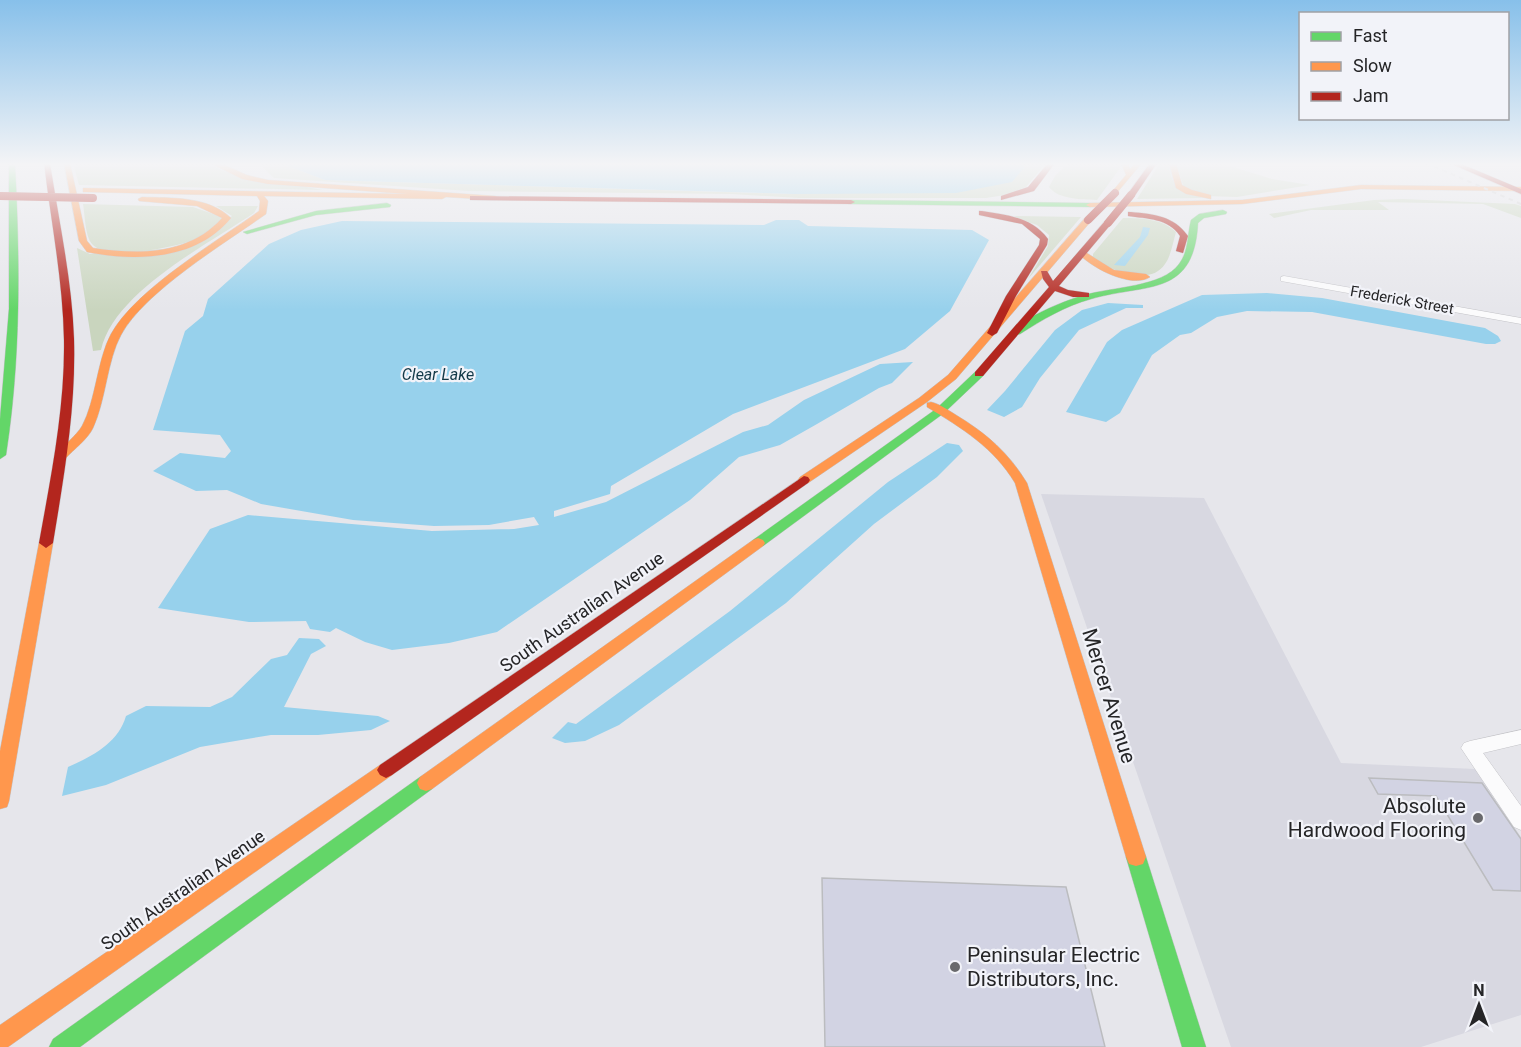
<svg xmlns="http://www.w3.org/2000/svg" width="1521" height="1047" font-family="Roboto,sans-serif">
	<rect width="100%" height="100%" fill="#e6e6eb"/>
	<path fill="#d8d8e1" d="M 1041,494 L 1204,498 L 1341,763 L 1475,769 L 1521,837 L 1521,1015 L 1421,1047 L 1231,1047 Z"/>
	<g fill="#c9d5be">
		<path d="M 73,163 L 207,163 L 226,172 L 323,190 L 79,185 Z"/>
		<path d="M 258,163 L 280,163 L 325,180 L 793,194 L 1024,168 L 1023,163 L 1046,163 L 1026,187 L 1005,195 L 986,198 L 799,198 L 732,194 L 469,191 L 274,178 Z"/>
		<path d="M 1068,163 L 1120,163 L 1121,164 L 1118,164 L 1120,168 L 1097,200 C 1082,199 1059,200 1049,187 L 1055,176 Z"/>
		<path d="M 1160,163 L 1168,163 C 1174,191 1177,190 1203,198 L 1137,199 Z"/>
		<path d="M 1176,163 L 1220,163 L 1272,179 L 1310,185 L 1237,197 L 1206,196 L 1184,188 Z"/>
		<path d="M 1403,199 L 1515,204 L 1521,206 L 1521,218 L 1483,204 L 1378,202 L 1389,210 L 1311,210 L 1274,218 L 1269,214 L 1374,200 Z"/>
		<path d="M 83,204 L 193,207 L 222,217 C 218,223 213,231 208,235 C 188,245 107,263 92,244 C 85,236 85,215 83,204 Z"/>
		<path d="M 216,206 L 258,206 L 254,213 C 207,245 114,292 101,350 L 93,351 L 77,248 L 90,254 L 179,248 L 232,216 Z"/>
		<path d="M 1014,217 L 1016,216 L 1081,217 L 1028,279 L 1048,246 L 1049,235 L 1037,225 Z"/>
		<path d="M 1123,218 C 1142,218 1163,219 1176,232 C 1173,242 1171,256 1165,264 C 1149,288 1112,268 1093,261 L 1093,254 Z"/>
	</g>
	<g fill="#97d1ec">
		<path d="M 280,163 L 1023,163 L 1024,168 L 1012,182 L 956,193 L 794,194 L 325,180 Z"/>
		<path d="M 776,220 L 799,220 L 808,226 L 972,230 L 989,240 L 950,311 L 905,349 L 733,414 L 611,486 L 610,494 L 554,511 L 554,517 L 606,502 L 743,432 L 768,425 L 804,400 L 880,364 L 913,362 L 892,383 L 879,388 L 817,424 L 780,445 L 739,457 L 690,500 L 497,632 L 449,643 L 392,650 L 365,642 L 336,628 L 330,632 L 310,629 L 306,621 L 249,622 L 158,608 L 210,529 L 248,515 L 432,531 L 514,529 L 539,525 L 534,517 L 489,525 L 434,526 L 353,520 L 261,504 L 227,490 L 196,491 L 153,471 L 180,453 L 225,458 L 231,451 L 220,435 L 153,430 L 185,331 L 203,316 L 208,299 L 269,244 L 301,230 L 342,221 L 764,225 Z"/>
		<path d="M 1143,227 L 1150,228 L 1148,235 L 1125,266 L 1114,265 L 1140,237 Z"/>
		<path d="M 1267,293 L 1322,298 L 1485,328 L 1498,336 L 1501,341 L 1495,344 L 1486,344 L 1312,312 L 1247,311 L 1217,317 L 1191,333 L 1180,335 L 1152,355 L 1120,413 L 1106,422 L 1066,412 L 1107,342 L 1122,330 L 1202,295 Z"/>
		<path d="M 1108,303 L 1143,305 L 1143,308 L 1126,308 L 1079,330 L 1040,378 L 1022,407 L 1004,417 L 987,410 L 1005,391 L 1055,330 L 1082,310 Z"/>
		<path d="M 947,443 L 959,445 L 963,451 L 937,477 L 874,524 L 786,603 L 619,725 L 585,741 L 565,743 L 552,738 L 568,722 L 576,724 L 730,611 L 888,482 Z"/>
		<path d="M 299,638 L 319,639 L 326,646 L 311,654 L 284,707 L 378,716 L 390,721 L 371,730 L 318,735 L 271,735 L 200,747 L 106,785 L 62,796 L 68,767 C 93,756 118,743 126,716 L 146,706 L 210,707 L 232,697 L 271,659 L 287,655 Z"/>
	</g>
	<g fill="#d2d3e3" stroke="#bbbcbf" stroke-width="1.5">
		<path d="M 1369,778 L 1482,783 L 1521,839 L 1521,891 L 1493,890 L 1436,796 L 1378,794 Z"/>
		<path d="M 822,878 L 1066,887 L 1105,1047 L 825,1047 Z"/>
	</g>
	<g fill="none" stroke-linecap="round" stroke-linejoin="round">
		<defs>
			<g id="street">
				<path d="M 1284,276 L 1521,318 L 1521,324 L 1281,281 L 1281,277 Z"/>
				<path d="M 1521,730 L 1521,744 L 1483,753 L 1521,806 L 1521,830 L 1514,827 L 1461,748 L 1464,743 L 1470,741 Z"/>
			</g>
			<g id="fast">
				<path d="M 9,163 L 15,163 C 20,261 21,358 6,455 L 0,459 L 0,419 L 9,309 Z"/>
				<path d="M 851,200 L 1090,203 L 1094,205 L 1090,207 L 848,204 L 847,202 Z"/>
				<path d="M 387,203 L 391,205 L 390,207 L 316,215 L 247,234 L 243,232 L 316,211 Z"/>
				<path d="M 1223,210 L 1227,212 L 1226,214 L 1204,218 L 1198,223 C 1194,298 1146,283 1091,299 C 1065,306 1042,320 1020,334 L 1016,335 L 1011,332 C 1027,316 1063,301 1085,295 C 1111,287 1163,287 1179,264 C 1189,251 1187,235 1191,220 L 1199,214 Z"/>
				<path d="M 979,371 L 984,374 L 983,376 L 944,413 L 763,546 L 753,546 L 751,543 L 753,540 L 936,409 L 975,372 Z"/>
				<path d="M 426,775 L 432,777 L 435,783 L 432,789 L 80,1047 L 49,1047 L 53,1039 L 420,777 Z"/>
				<path d="M 1136,848 L 1143,850 L 1146,857 L 1206,1047 L 1182,1047 L 1126,857 L 1129,850 Z"/>
			</g>
			<g id="slow">
				<path d="M 64,163 L 70,163 L 87,241 L 93,248 C 139,255 189,255 222,218 L 197,206 L 139,201 L 138,199 L 142,197 C 172,198 208,196 231,218 C 197,260 136,262 87,252 L 79,241 Z"/>
				<path d="M 210,163 L 220,163 L 247,175 L 268,180 L 495,196 L 499,198 L 495,200 L 446,197 L 442,199 L 264,196 L 268,201 L 266,214 C 225,243 144,292 121,335 C 107,361 106,400 93,428 C 88,439 74,449 65,459 L 57,459 L 55,456 L 57,453 C 64,445 76,436 82,426 C 96,400 97,360 111,334 C 136,289 216,242 259,211 L 260,201 L 257,196 L 86,192 L 83,192 L 83,188 L 408,194 L 268,184 L 242,179 Z"/>
				<path d="M 1121,163 L 1128,163 L 1130,169 L 1135,163 L 1142,163 L 1115,195 L 1111,193 L 1126,175 Z"/>
				<path d="M 1169,163 L 1176,163 L 1182,185 L 1192,190 L 1211,195 L 1211,199 L 1186,194 L 1176,188 Z"/>
				<path d="M 1361,185 L 1521,187 L 1521,191 L 1361,189 L 1242,204 L 1090,207 L 1086,205 L 1090,203 L 1242,200 Z"/>
				<path d="M 1085,218 L 1092,220 L 956,379 L 927,402 L 808,483 L 800,483 L 798,480 L 800,477 L 919,398 L 948,375 Z"/>
				<path d="M 1082,250 L 1114,270 L 1146,274 L 1150,277 C 1132,289 1091,268 1078,253 Z"/>
				<path d="M 931,402 C 940,404 948,410 956,415 C 986,433 1009,453 1027,483 L 1146,857 L 1143,864 L 1136,866 L 1129,864 L 1126,857 L 1015,483 C 994,448 962,428 927,407 L 927,403 Z"/>
				<path d="M 46,538 L 53,543 L 9,801 L 7,807 L 0,809 L 0,751 L 39,543 Z"/>
				<path d="M 758,538 L 763,540 L 765,543 L 763,546 L 432,789 L 426,791 L 420,789 L 417,783 L 420,777 L 753,540 Z"/>
				<path d="M 386,762 L 392,765 L 395,770 L 392,775 L 8,1047 L 0,1047 L 0,1025 L 380,765 Z"/>
			</g>
			<g id="jam">
				<path d="M 44,163 L 50,163 C 59,222 72,280 74,339 C 76,408 64,476 53,543 L 46,548 L 39,543 C 51,476 65,408 64,340 C 63,281 51,222 44,163 Z"/>
				<path d="M 1048,163 L 1055,163 L 1034,191 L 1001,200 L 1001,196 L 1028,187 Z"/>
				<path d="M 1150,163 L 1157,163 L 1134,197 L 1128,197 L 1127,195 Z"/>
				<path d="M 1449,163 L 1459,163 L 1521,189 L 1521,194 Z"/>
				<path d="M 473,196 L 851,200 L 855,202 L 851,204 L 470,200 L 470,196 Z"/>
				<path d="M 982,211 C 1007,215 1032,217 1048,239 L 1047,245 L 1016,296 L 997,333 L 992,336 L 987,333 L 1006,296 L 1039,245 L 1040,239 L 1022,224 L 979,215 L 979,211 Z"/>
				<path d="M 1131,212 C 1154,214 1174,216 1188,236 L 1183,253 L 1176,251 L 1180,236 C 1168,218 1147,219 1128,216 L 1128,212 Z"/>
				<path d="M 1105,221 L 1112,223 L 1059,286 L 1068,290 L 1089,293 L 1089,297 L 1073,297 L 1055,291 L 983,376 L 975,376 L 975,372 L 1049,287 L 1043,279 L 1041,271 L 1047,271 L 1053,281 Z"/>
				<path d="M 804,476 L 808,477 L 810,480 L 808,483 L 392,775 L 386,778 L 380,775 L 377,770 L 380,765 Z"/>
			</g>
		</defs>
		<use href="#street" stroke="#c3c3c7" stroke-width="1"/>
		<use href="#fast" stroke="#c3c3c7" stroke-width="1"/>
		<use href="#slow" stroke="#c3c3c7" stroke-width="1"/>
		<use href="#jam" stroke="#c3c3c7" stroke-width="1"/>
		<use href="#street" fill="#fbfbfc" fill-rule="evenodd"/>
		<use href="#fast" fill="#63d668" fill-rule="evenodd"/>
		<use href="#slow" fill="#ff974d" fill-rule="evenodd"/>
		<use href="#jam" fill="#b3261e" fill-rule="evenodd"/>
		<path stroke="#cececf" stroke-width="2" stroke-dasharray="4.5 4.5" stroke-linecap="butt" d="M 1426,163 L 1521,204"/>
		<defs>
			<g id="jam-bridge">
				<path d="M 0,196 L 93,198"/>
				<path d="M 1088,220 L 1115,193"/>
				<path d="M 1108,223 L 1131,195"/>
			</g>
		</defs>
		<use href="#jam-bridge" stroke="#c3c3c7" stroke-width="8" stroke-linecap="butt"/>
		<use href="#jam-bridge" stroke="#b3261e" stroke-width="8"/>
	</g>
	<linearGradient id="sky" x2="0" y2="1"><stop stop-color="#87c0ea"/><stop offset="0.53" stop-color="#f4f4f6"/><stop offset="1" stop-color="#f4f4f6" stop-opacity="0"/></linearGradient>
	<rect width="1521" height="310" fill="url(#sky)"/>
	<g fill="#69696c" stroke="#f2f3f9" stroke-width="2">
		<circle cx="1478" cy="818" r="6"/>
		<circle cx="955" cy="967" r="6"/>
	</g>
	<g text-anchor="middle" stroke-width="4.5" stroke-linejoin="round" paint-order="stroke">
		<g font-size="15" fill="#252527" stroke="#f2f3f9">
			<text transform="translate(1402 300) rotate(10)" y="5">Frederick Street</text>
		</g>
		<g font-size="16" font-style="italic" fill="#123847" stroke="#f2f3f9">
			<text x="438" y="380">Clear Lake</text>
		</g>
		<g font-size="18" fill="#252527" stroke="#f2f3f9">
			<text transform="translate(582 612) rotate(-35)" y="6">South Australian Avenue</text>
			<text transform="translate(183 890) rotate(-35)" y="6">South Australian Avenue</text>
		</g>
		<g font-size="21" fill="#252527" stroke="#f2f3f9">
			<text transform="translate(1109 696) rotate(73)" y="7">Mercer Avenue</text>
		</g>
		<g font-size="21" fill="#252527" stroke="#f2f3f9" text-anchor="end">
			<text x="1466" y="813">Absolute<tspan x="1466" dy="24">Hardwood Flooring</tspan></text>
			<text x="967" y="962" text-anchor="start">Peninsular Electric<tspan x="967" dy="24">Distributors, Inc.</tspan></text>
		</g>
	</g>
	<rect x="1299" y="12" width="210" height="108" fill="#f2f3f9" stroke="#a0a1a5" stroke-width="1.5"/>
	<rect x="1311" y="32" width="30" height="9" fill="#63d668" stroke="#a0a1a5" stroke-width="1.5"/>
	<text x="1353" y="42" font-size="18" fill="#252527">Fast</text>
	<rect x="1311" y="62" width="30" height="9" fill="#ff974d" stroke="#a0a1a5" stroke-width="1.5"/>
	<text x="1353" y="72" font-size="18" fill="#252527">Slow</text>
	<rect x="1311" y="92" width="30" height="9" fill="#b3261e" stroke="#a0a1a5" stroke-width="1.5"/>
	<text x="1353" y="102" font-size="18" fill="#252527">Jam</text>
	<g transform="translate(1479 1005)" stroke="#f2f3f9" stroke-width="4.5" paint-order="stroke">
	<path d="M0-4.5L10 22L0 15L-10 22Z" fill="#252527"/>
	<text y="-9" font-size="16" font-weight="bold" text-anchor="middle" fill="#252527">N</text>
	</g>
</svg>
